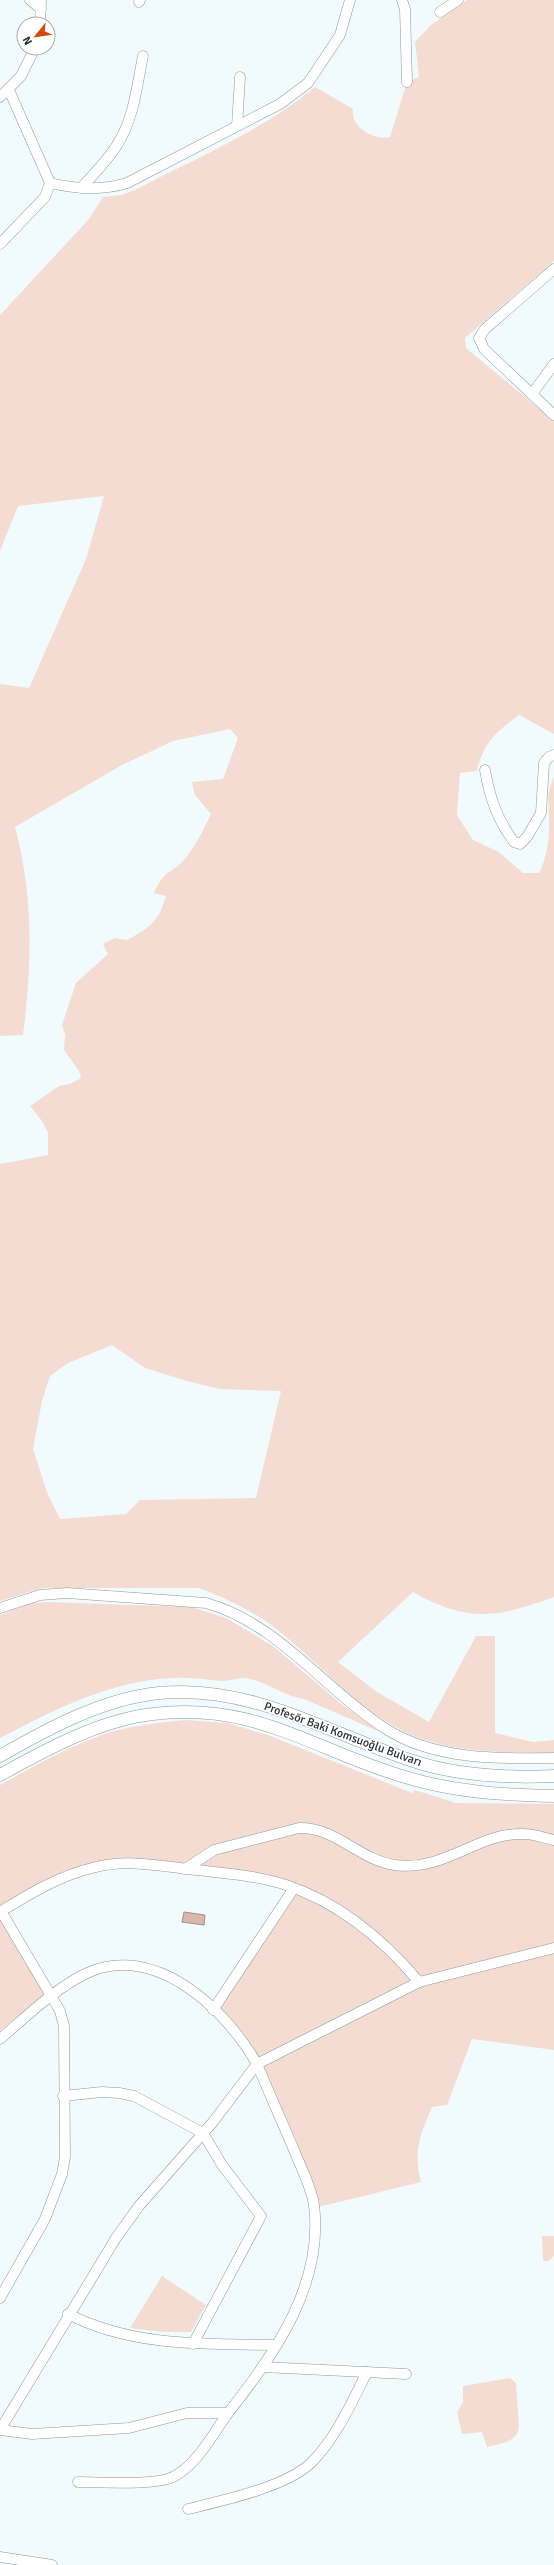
<svg xmlns="http://www.w3.org/2000/svg" width="554" height="2565" font-family="Signika,sans-serif">
	<rect width="100%" height="100%" fill="#f1fbfd"/>
	<g fill="#f5dcd3" fill-rule="evenodd">
		<path d="M 467,0 L 554,0 L 554,261 L 465,338 L 466,348 L 554,421 L 554,734 L 519,715 C 496,732 483,743 477,771 L 460,773 L 457,815 L 473,840 L 499,852 L 523,873 L 539,873 C 546,859 549,844 549,828 C 550,810 545,794 554,777 L 554,1597 C 496,1618 468,1623 413,1592 L 338,1662 L 377,1692 L 429,1722 L 476,1636 L 495,1636 L 495,1733 L 533,1742 L 554,1740 L 554,1753 C 505,1752 451,1754 405,1732 C 351,1706 313,1654 264,1620 C 244,1607 221,1596 199,1588 L 42,1588 L 0,1601 L 0,1164 L 48,1155 L 48,1132 L 42,1121 L 30,1106 L 59,1086 L 70,1084 L 81,1078 L 79,1071 L 64,1050 L 65,1035 L 62,1025 L 76,983 L 108,954 L 103,944 L 115,938 L 127,940 C 150,927 158,923 166,896 L 154,893 C 164,870 168,876 183,861 C 195,847 203,831 211,814 L 195,795 L 192,782 L 223,779 L 238,738 L 230,729 L 173,741 L 122,765 L 15,827 C 34,898 32,963 23,1035 L 0,1036 L 0,684 L 29,688 L 86,559 L 104,496 L 18,506 L 0,551 L 0,315 L 89,219 L 103,197 L 121,195 L 135,190 C 196,158 262,131 315,87 L 353,109 C 350,127 374,141 390,137 L 407,82 L 419,77 L 415,42 L 431,25 ZM 112,1345 L 145,1368 L 187,1381 L 219,1389 L 281,1391 L 256,1498 L 140,1500 L 126,1514 L 60,1519 L 47,1492 L 33,1449 L 42,1401 L 50,1376 L 68,1363 Z"/>
		<path d="M 48,1602 L 191,1607 L 226,1618 L 273,1646 L 340,1703 L 380,1732 L 304,1699 C 283,1696 265,1680 244,1678 C 237,1678 229,1681 222,1681 C 206,1680 190,1677 174,1678 C 111,1680 54,1710 0,1738 L 0,1615 L 32,1603 Z"/>
		<path d="M 187,1720 L 227,1723 L 268,1735 L 412,1793 L 415,1790 L 456,1803 L 554,1804 L 554,2050 L 472,2039 L 447,2105 L 432,2107 C 420,2136 413,2150 421,2182 L 314,2208 L 257,2064 L 213,2010 L 294,1889 L 185,1869 L 93,1868 L 1,1911 L 50,1990 L 0,2031 L 0,1785 C 36,1765 74,1743 114,1731 C 138,1725 162,1722 187,1720 Z"/>
		<path d="M 542,2236 L 554,2236 L 554,2256 L 548,2261 L 543,2261 Z"/>
		<path d="M 162,2276 L 206,2305 L 191,2332 L 162,2332 L 130,2328 Z"/>
		<path d="M 510,2378 L 516,2383 L 519,2426 C 518,2443 500,2443 487,2447 L 482,2432 L 462,2434 L 457,2412 L 463,2402 L 463,2386 Z"/>
	</g>
	<path fill="#d9b7ab" stroke="#a48e86" d="M 184,1912 L 205,1915 L 204,1925 L 182,1922 Z"/>
	<g fill="none" stroke-linecap="round" stroke-linejoin="round">
		<defs>
			<g id="minor">
				<path d="M 30,0 L 41,9"/>
				<path d="M 402,0 L 405,9 L 407,82"/>
				<path d="M 139,2 L 140,0"/>
				<path d="M 440,12 L 458,0"/>
				<path d="M 40,24 L 41,0"/>
				<path d="M 0,97 L 21,76 L 35,48"/>
				<path d="M 237,126 L 240,77"/>
				<path d="M 50,183 C 76,189 102,191 127,183 L 280,104 L 308,83 L 340,35 L 350,0"/>
				<path d="M 81,188 C 94,174 107,161 117,145 C 134,119 137,85 143,56"/>
				<path d="M 0,244 L 45,197 L 50,183 L 9,90"/>
				<path d="M 554,269 L 485,329 L 479,338 L 484,349 L 554,415"/>
				<path d="M 532,394 L 554,364"/>
				<path d="M 485,770 C 489,796 498,821 514,842 L 520,844 L 527,837 L 541,813 L 544,763 L 549,757 L 554,755"/>
				<path d="M 0,1608 L 40,1595 L 67,1593 L 206,1603 C 278,1623 325,1690 386,1729 C 435,1760 498,1759 554,1758"/>
				<path d="M 185,1869 L 214,1850 L 299,1828 C 336,1827 359,1860 395,1865 C 445,1872 478,1832 524,1834 C 534,1834 544,1838 554,1840"/>
				<path d="M 0,1912 C 29,1894 59,1876 92,1868 C 125,1859 156,1865 188,1869 C 221,1873 255,1875 286,1885 C 340,1903 383,1939 419,1982"/>
				<path d="M 213,2010 L 294,1888"/>
				<path d="M 0,2039 C 26,2017 53,1990 85,1974 C 154,1941 225,2008 257,2064 L 213,2122 L 139,2206 L 116,2238 L 0,2430"/>
				<path d="M 63,2096 L 102,2092 L 119,2093 L 134,2096 L 203,2133 L 222,2165 L 261,2216 L 193,2344"/>
				<path d="M 0,2298 L 45,2219 L 62,2174 L 65,2157 L 64,2026 L 60,2011 L 1,1911"/>
				<path d="M 68,2314 C 133,2347 205,2344 276,2345"/>
				<path d="M 263,2367 L 406,2374"/>
				<path d="M 228,2413 C 275,2354 324,2284 314,2205 C 311,2186 301,2168 294,2150 C 282,2122 269,2093 257,2064 L 419,1982 L 554,1948"/>
				<path d="M 0,2430 L 32,2434 L 129,2428 L 187,2413 L 228,2413 C 213,2434 197,2465 173,2477 C 153,2486 102,2482 78,2482"/>
				<path d="M 188,2509 C 221,2501 286,2487 311,2463 C 336,2438 351,2404 367,2372"/>
				<path d="M 0,2557 L 52,2565"/>
			</g>
			<g id="major">
				<path d="M 0,1756 C 49,1728 102,1699 159,1693 C 253,1684 331,1735 416,1762 C 460,1776 509,1778 554,1776"/>
				<path d="M 0,1775 C 47,1749 100,1720 153,1714 C 255,1701 315,1751 405,1777 C 454,1792 503,1795 554,1796"/>
			</g>
		</defs>
		<use href="#minor" stroke="#8e9799" stroke-width="11"/>
		<use href="#major" stroke="#8e9799" stroke-width="13"/>
		<use href="#minor" stroke="#fff" stroke-width="10"/>
		<use href="#major" stroke="#fff" stroke-width="12"/>
	</g>
	<g text-anchor="middle" stroke-width="3.5" stroke-linejoin="round" paint-order="stroke">
		<g font-size="12" fill="#292d2e" stroke="#fff">
			<text transform="translate(343 1734) rotate(20)" y="4">Profesör Baki Komsuoğlu Bulvarı</text>
		</g>
	</g>
	<g transform="translate(36 36) rotate(241)"><circle r="19" fill="#ffffff" stroke="#a9abab"/>
	<path d="M0-3L7 15L0 10L-7 15Z" fill="#d04a0e"/>
	<text y="-6" font-size="11" font-weight="bold" text-anchor="middle" fill="#292d2e">N</text>
	</g>
</svg>
